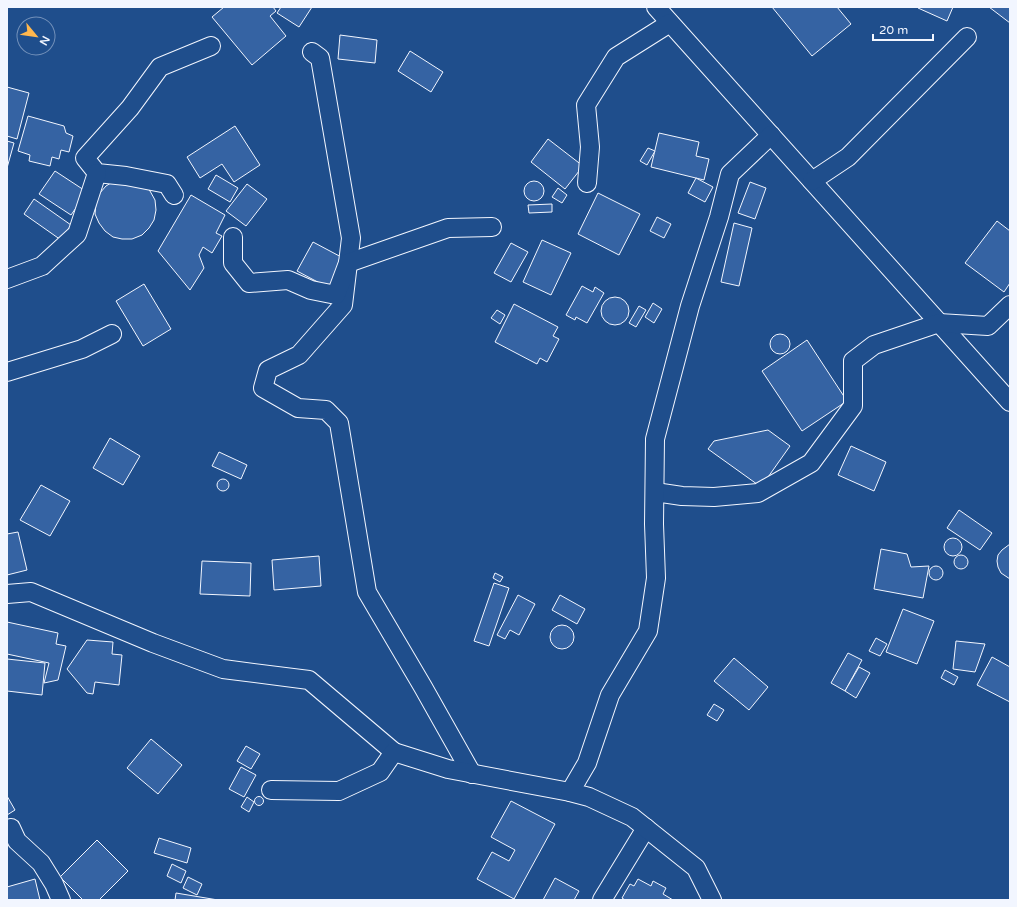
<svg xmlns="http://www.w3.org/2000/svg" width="1017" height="907" font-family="'Varela Round',sans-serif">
	<rect width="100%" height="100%" fill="#1f4e8c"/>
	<g fill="#3563a3" stroke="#f2f6ff">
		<path d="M 224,7 L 273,7 L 276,11 L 270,16 L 286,36 L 252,65 L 212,17 Z"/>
		<path d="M 281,7 L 312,7 L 299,27 L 277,13 Z"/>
		<path d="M 772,7 L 837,7 L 851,24 L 812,56 Z"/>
		<path d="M 919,7 L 953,7 L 947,21 L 918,8 Z"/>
		<path d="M 989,7 L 1010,7 L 1010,23 Z"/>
		<path d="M 340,35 L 377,40 L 375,63 L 338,59 Z"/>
		<path d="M 410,51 L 443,72 L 431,92 L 398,71 Z"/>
		<path d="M 7,87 L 29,93 L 17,139 L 7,136 Z"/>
		<path d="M 28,116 L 64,126 L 66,133 L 73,136 L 69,152 L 61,150 L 59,159 L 52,157 L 50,166 L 29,161 L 30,155 L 18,151 Z"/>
		<path d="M 235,126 L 260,165 L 234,182 L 222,164 L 200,178 L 187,157 Z"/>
		<path d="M 659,133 L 699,142 L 696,156 L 709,159 L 704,180 L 651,167 Z"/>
		<path d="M 548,139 L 583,166 L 565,189 L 531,162 Z"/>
		<path d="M 7,141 L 14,143 L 7,168 Z"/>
		<path d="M 648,148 L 655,151 L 647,165 L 640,161 Z"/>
		<path d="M 55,171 L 87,192 L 71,215 L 39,194 Z"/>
		<path d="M 216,175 L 238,188 L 230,202 L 208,189 Z"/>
		<path d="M 696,178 L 713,187 L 705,202 L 688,193 Z"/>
		<circle cx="534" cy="191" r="10"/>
		<path d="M 114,181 L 143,184 L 150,191 L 155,200 L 156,210 L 154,220 L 149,228 L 142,235 L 132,239 L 122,239 L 113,237 L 105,231 L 99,223 L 95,214 L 96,203 L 99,194 L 106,186 Z"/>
		<path d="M 750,182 L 766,188 L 755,219 L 738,213 Z"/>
		<path d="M 247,184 L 267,199 L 246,226 L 226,211 Z"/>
		<path d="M 558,188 L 567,195 L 562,203 L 552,197 Z"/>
		<path d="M 598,193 L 640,214 L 619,255 L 578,234 Z"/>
		<path d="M 191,195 L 225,215 L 216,233 L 222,236 L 212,253 L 203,247 L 199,255 L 204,268 L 190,290 L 158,251 Z"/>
		<path d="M 34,199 L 71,225 L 61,240 L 24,214 Z"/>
		<path d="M 552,204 L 552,212 L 529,213 L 528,205 Z"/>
		<path d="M 657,217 L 671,224 L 664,238 L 650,231 Z"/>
		<path d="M 997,221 L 1010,231 L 1010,283 L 1004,292 L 965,263 Z"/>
		<path d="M 734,223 L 752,228 L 739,286 L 721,282 Z"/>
		<path d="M 542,240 L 571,253 L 551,295 L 523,282 Z"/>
		<path d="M 313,242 L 345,259 L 329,288 L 297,271 Z"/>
		<path d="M 511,243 L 528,252 L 511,282 L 494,273 Z"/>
		<path d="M 144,284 L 171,329 L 143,346 L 116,301 Z"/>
		<path d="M 582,286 L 593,292 L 595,287 L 604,293 L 587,323 L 576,317 L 575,320 L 566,315 Z"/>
		<circle cx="615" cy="311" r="14"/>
		<path d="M 653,303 L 662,309 L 654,323 L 645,317 Z"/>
		<path d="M 514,304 L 558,327 L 553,336 L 559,339 L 547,362 L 540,358 L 537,364 L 495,342 Z"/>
		<path d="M 639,306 L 646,310 L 636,327 L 629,323 Z"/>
		<path d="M 497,310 L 505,315 L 500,324 L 491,318 Z"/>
		<circle cx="780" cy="344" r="10"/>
		<path d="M 807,340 L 847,401 L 802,431 L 762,371 Z"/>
		<path d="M 768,430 L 790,446 L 761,487 L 708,449 L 714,441 Z"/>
		<path d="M 110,438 L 140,456 L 123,485 L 93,468 Z"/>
		<path d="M 851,446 L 886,462 L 874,491 L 838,475 Z"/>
		<path d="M 219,452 L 247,465 L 241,479 L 212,466 Z"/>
		<circle cx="223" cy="485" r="6"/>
		<path d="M 41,485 L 70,501 L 50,536 L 20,520 Z"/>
		<path d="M 959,510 L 992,533 L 980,550 L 947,528 Z"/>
		<path d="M 18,532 L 27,570 L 7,575 L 7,534 Z"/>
		<circle cx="953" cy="547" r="9"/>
		<path d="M 1010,544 L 1010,579 L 1001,573 L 998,567 L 997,561 L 998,555 L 1002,550 Z"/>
		<path d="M 881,549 L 907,554 L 911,567 L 929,566 L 923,598 L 874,589 Z"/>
		<circle cx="961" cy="562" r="7"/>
		<path d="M 319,556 L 321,586 L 274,590 L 272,560 Z"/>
		<path d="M 202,561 L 251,563 L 250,596 L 200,594 Z"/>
		<circle cx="936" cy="573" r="7"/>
		<path d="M 495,573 L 503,577 L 500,582 L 493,578 Z"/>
		<path d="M 494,583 L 509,588 L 489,646 L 474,641 Z"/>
		<path d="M 518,595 L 535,604 L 519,635 L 510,630 L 505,639 L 497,635 Z"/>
		<path d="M 560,595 L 585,609 L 577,624 L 552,610 Z"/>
		<path d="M 903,609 L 934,621 L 917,664 L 886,652 Z"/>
		<path d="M 7,622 L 58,633 L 56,644 L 66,646 L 58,680 L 44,683 L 49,663 L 7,654 Z"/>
		<circle cx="562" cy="637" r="12"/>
		<path d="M 876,638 L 887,644 L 880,656 L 869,651 Z"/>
		<path d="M 87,640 L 113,642 L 112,654 L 122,655 L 119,685 L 95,682 L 93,694 L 87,693 L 67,669 Z"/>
		<path d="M 956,641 L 985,644 L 975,672 L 953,669 Z"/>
		<path d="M 848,653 L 862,660 L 845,691 L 831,683 Z"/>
		<path d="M 992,657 L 1010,667 L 1010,702 L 977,685 Z"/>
		<path d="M 734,658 L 768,687 L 749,710 L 714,681 Z"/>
		<path d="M 7,659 L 45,663 L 42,695 L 7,691 Z"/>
		<path d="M 859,667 L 870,673 L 856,698 L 845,691 Z"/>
		<path d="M 945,670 L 958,677 L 954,685 L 941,678 Z"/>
		<path d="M 714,704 L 724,710 L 717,721 L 707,715 Z"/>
		<path d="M 151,739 L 182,765 L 158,794 L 127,768 Z"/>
		<path d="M 246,746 L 260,754 L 251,769 L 237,761 Z"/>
		<path d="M 241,767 L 256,775 L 244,797 L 229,789 Z"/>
		<path d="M 7,796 L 15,810 L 7,815 Z"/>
		<circle cx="259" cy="801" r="4.5"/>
		<path d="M 247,797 L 254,802 L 249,812 L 241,807 Z"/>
		<path d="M 511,801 L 555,824 L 514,899 L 477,879 L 492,852 L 509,861 L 515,850 L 491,837 Z"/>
		<path d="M 159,838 L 191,848 L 187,863 L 154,853 Z"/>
		<path d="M 97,840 L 128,871 L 99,900 L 83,900 L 60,877 Z"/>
		<path d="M 172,864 L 186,871 L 181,883 L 167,876 Z"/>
		<path d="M 188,877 L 202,884 L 197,895 L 183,888 Z"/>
		<path d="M 555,878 L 579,891 L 574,900 L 543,900 Z"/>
		<path d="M 35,879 L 40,900 L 7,900 L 7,887 Z"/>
		<path d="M 638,879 L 651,886 L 653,881 L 666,888 L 663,894 L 673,900 L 625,900 L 622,898 L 630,884 L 634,886 Z"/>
		<path d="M 176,893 L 218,900 L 175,900 Z"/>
	</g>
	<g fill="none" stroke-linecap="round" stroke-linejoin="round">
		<defs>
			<g id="street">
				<path d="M 656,7 L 1010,402"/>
				<path d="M 312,52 L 320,58 L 351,238 L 343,305 L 299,355 L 268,370 L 263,388 L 298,408 L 326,410 L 339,423 L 367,592 L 423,687 L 472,774"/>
				<path d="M 812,181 L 848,157 L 967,37"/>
				<path d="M 587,183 L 590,147 L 586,105 L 616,57 L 670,23"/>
				<path d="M 174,195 L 167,184 L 126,176 L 97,173 L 85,158 L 130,108 L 160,67 L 211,46"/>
				<path d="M 233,237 L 233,263 L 249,283 L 288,280 L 311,290 L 336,295 L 348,263 L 448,228 L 492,227"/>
				<path d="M 7,279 L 42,266 L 77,234 L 97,173"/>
				<path d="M 7,372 L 82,349 L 112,334"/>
				<path d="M 655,492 L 682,496 L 714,497 L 758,493 L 811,463 L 853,406 L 853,361 L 874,345 L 939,323 L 988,326 L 1010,305"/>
				<path d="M 7,594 L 31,592 L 153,643 L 223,669 L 309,680 L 394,752"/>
				<path d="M 271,790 L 339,791 L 380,772 L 394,752 L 448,769 L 570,792"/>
				<path d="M 11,828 L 17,841 L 41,863 L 54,884 L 61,900"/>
				<path d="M 602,900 L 646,828"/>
				<path d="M 712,900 L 696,868 L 632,817 L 589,797 L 570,792 L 587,763 L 610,695 L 648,631 L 656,578 L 654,524 L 655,439 L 690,306 L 719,217 L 730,174 L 771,135"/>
			</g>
		</defs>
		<use href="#street" stroke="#f2f6ff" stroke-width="20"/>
		<use href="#street" stroke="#1f4e8c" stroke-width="18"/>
	</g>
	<rect width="1017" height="907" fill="none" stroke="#f2f6ff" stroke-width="16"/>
	<g transform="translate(36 36) rotate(119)"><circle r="19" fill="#1f4e8c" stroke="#7391ba"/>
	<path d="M0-3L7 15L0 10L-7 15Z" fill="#ffb74d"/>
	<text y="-6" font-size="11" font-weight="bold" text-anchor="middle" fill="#f2f6ff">N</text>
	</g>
	<path d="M873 34v6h60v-6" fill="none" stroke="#f2f6ff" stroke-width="2"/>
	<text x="879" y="34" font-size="12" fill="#f2f6ff" stroke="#1f4e8c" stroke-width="3" paint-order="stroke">20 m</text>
</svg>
